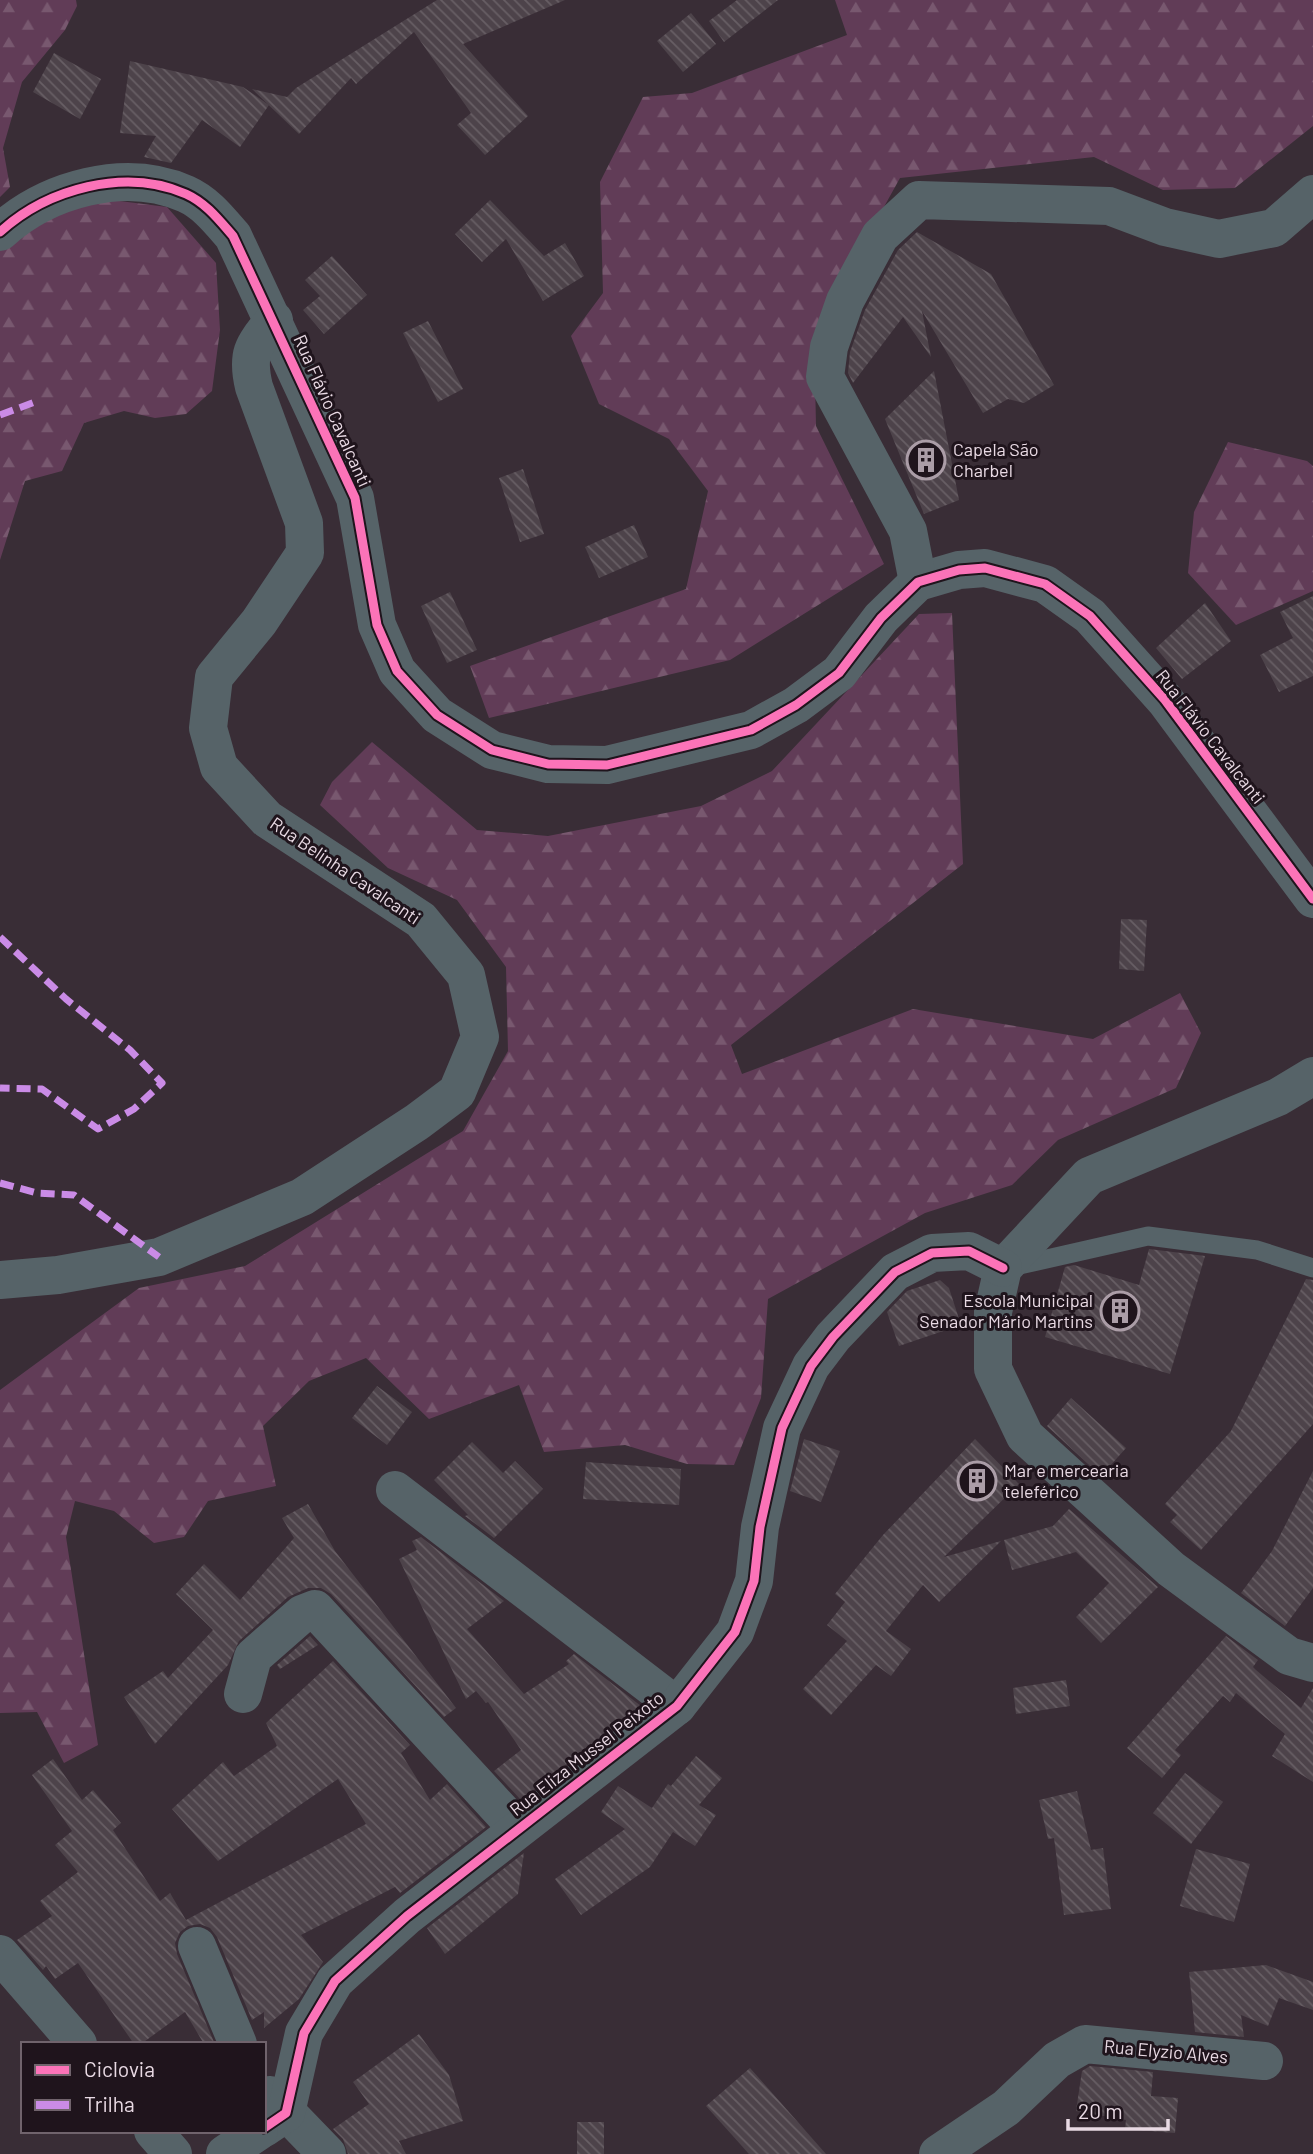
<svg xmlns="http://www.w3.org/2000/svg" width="1313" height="2154" font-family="Barlow,sans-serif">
	<defs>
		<pattern id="forest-firs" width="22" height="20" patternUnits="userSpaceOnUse" patternTransform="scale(1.75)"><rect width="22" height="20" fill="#613c57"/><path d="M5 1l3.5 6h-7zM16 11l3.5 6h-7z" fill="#78586f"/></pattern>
		<pattern id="building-back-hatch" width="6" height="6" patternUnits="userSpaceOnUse" patternTransform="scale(1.75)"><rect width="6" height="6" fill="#4d434a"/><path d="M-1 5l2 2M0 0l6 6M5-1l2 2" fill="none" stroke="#675e64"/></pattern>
	</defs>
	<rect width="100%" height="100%" fill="#392d36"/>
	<g fill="url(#forest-firs)">
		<path d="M 0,0 L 76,0 L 77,6 L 65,30 L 22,82 L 3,148 L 10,187 L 0,197 Z"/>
		<path d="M 835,0 L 1313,0 L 1313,126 L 1235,188 L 1163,190 L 1094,157 L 900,178 L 814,333 L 816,426 L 884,564 L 730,660 L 489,718 L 470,666 L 686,589 L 708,491 L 669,439 L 599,404 L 571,336 L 603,293 L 600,182 L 643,97 L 692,93 L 847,35 Z"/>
		<path d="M 96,198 L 167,207 L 216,263 L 220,330 L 212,391 L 186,414 L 155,418 L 124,411 L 84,423 L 62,471 L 25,481 L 0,560 L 0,251 L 50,212 Z"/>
		<path d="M 1228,442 L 1307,461 L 1313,466 L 1313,591 L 1236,625 L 1188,573 L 1194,512 Z"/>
		<path d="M 952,613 L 963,864 L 731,1045 L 742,1074 L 913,1009 L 1093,1039 L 1180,993 L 1201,1033 L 1176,1088 L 1058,1140 L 1012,1185 L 925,1213 L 768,1299 L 761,1398 L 734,1465 L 687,1464 L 625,1445 L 544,1452 L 519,1385 L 429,1419 L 366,1358 L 309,1381 L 263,1426 L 276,1486 L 208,1501 L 184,1537 L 154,1543 L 114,1511 L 75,1501 L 66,1537 L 98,1745 L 64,1763 L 37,1712 L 0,1713 L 0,1390 L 139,1288 L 245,1266 L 463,1131 L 508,1051 L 506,967 L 457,900 L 388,868 L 320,805 L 332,782 L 372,742 L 477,830 L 548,836 L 701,806 L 772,771 L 919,614 Z"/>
	</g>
	<g fill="url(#building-back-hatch)">
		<path d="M 437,0 L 565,0 L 463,44 L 528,116 L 485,155 L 457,125 L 471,113 L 414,32 L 356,84 L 351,78 L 299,134 L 252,89 L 287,97 L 296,88 Z"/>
		<path d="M 737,0 L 778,0 L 724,42 L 709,21 Z"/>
		<path d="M 691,13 L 716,44 L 683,72 L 657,41 Z"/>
		<path d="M 54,53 L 101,79 L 80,119 L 33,92 Z"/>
		<path d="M 130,61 L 243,87 L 269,105 L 240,147 L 202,120 L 171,163 L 144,157 L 156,136 L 120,133 Z"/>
		<path d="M 490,200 L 544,256 L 565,243 L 584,276 L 543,301 L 506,239 L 482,262 L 455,234 Z"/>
		<path d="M 917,232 L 991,274 L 1054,385 L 1024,403 L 1008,399 L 983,413 L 922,311 L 931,357 L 903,317 L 853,383 L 848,373 L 850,352 L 865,310 L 898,250 Z"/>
		<path d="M 332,256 L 367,295 L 324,334 L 303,310 L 320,296 L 305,280 Z"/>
		<path d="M 428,321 L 463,389 L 438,402 L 403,333 Z"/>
		<path d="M 934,371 L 959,500 L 924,514 L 885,419 Z"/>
		<path d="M 523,469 L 544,534 L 520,542 L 499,478 Z"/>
		<path d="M 634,525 L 648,557 L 599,578 L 585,547 Z"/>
		<path d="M 450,592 L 477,650 L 447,663 L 421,606 Z"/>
		<path d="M 1313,596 L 1313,676 L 1279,692 L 1260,655 L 1293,638 L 1280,612 Z"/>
		<path d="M 1205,603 L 1231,641 L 1182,679 L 1156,648 Z"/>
		<path d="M 1121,919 L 1147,920 L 1144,971 L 1119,969 Z"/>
		<path d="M 1149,1249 L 1205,1256 L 1170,1374 L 1045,1337 L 1065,1267 L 1074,1265 L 1139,1285 Z"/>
		<path d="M 1306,1279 L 1313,1280 L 1313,1424 L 1201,1550 L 1170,1522 L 1177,1515 L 1165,1504 L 1231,1431 Z"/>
		<path d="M 940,1280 L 949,1288 L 961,1325 L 899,1346 L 887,1312 L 907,1291 Z"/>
		<path d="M 377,1386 L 412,1412 L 387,1445 L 352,1418 Z"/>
		<path d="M 1071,1398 L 1126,1448 L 1101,1476 L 1047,1426 Z"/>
		<path d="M 804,1439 L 840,1451 L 821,1502 L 790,1491 Z"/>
		<path d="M 975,1439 L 1019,1484 L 944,1557 L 1001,1541 L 939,1602 L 923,1585 L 886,1631 L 911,1649 L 891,1676 L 876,1665 L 831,1715 L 803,1689 L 847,1641 L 827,1625 L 845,1602 L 835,1594 L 883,1535 Z"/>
		<path d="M 472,1442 L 503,1473 L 515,1461 L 543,1489 L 494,1538 L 465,1516 L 468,1515 L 434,1480 Z"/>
		<path d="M 586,1462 L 681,1469 L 679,1505 L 583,1499 Z"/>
		<path d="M 1313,1471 L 1313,1588 L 1285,1626 L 1241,1593 L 1272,1551 Z"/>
		<path d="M 308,1504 L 335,1551 L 456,1708 L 444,1717 L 331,1594 L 321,1588 L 308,1588 L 288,1597 L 239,1641 L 228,1665 L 155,1744 L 124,1697 L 163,1671 L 168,1678 L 213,1630 L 176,1594 L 204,1564 L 240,1600 L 294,1538 L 282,1518 Z"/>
		<path d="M 1069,1509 L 1158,1587 L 1101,1643 L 1076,1617 L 1109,1583 L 1076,1552 L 1012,1570 L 1004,1540 L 1053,1526 Z"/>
		<path d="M 421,1537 L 504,1601 L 467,1629 L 524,1694 L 569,1664 L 566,1661 L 574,1654 L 641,1706 L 521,1800 L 494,1771 L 521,1750 L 488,1702 L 486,1703 L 476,1691 L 466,1699 L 399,1559 L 417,1550 L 412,1541 Z"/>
		<path d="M 310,1636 L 318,1645 L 280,1669 L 277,1665 Z"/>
		<path d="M 1226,1636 L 1258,1660 L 1253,1667 L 1256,1670 L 1301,1708 L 1313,1688 L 1313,1782 L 1272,1756 L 1285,1734 L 1236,1693 L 1230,1702 L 1223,1696 L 1175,1750 L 1181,1755 L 1162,1778 L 1127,1748 Z"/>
		<path d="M 333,1661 L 410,1745 L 401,1753 L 430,1800 L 447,1784 L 486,1827 L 400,1893 L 395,1887 L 301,1935 L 323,1962 L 299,1999 L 264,2028 L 264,2012 L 252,2020 L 217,1937 L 210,1928 L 200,1924 L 188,1926 L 180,1932 L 175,1943 L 177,1954 L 214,2042 L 204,2044 L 185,2012 L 141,2044 L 134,2044 L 78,1963 L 55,1979 L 46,1966 L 43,1970 L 17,1940 L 52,1916 L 40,1901 L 78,1872 L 55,1845 L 72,1831 L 32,1775 L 53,1759 L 82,1800 L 93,1790 L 121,1823 L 113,1830 L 160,1901 L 170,1893 L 186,1920 L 366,1824 L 338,1779 L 218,1861 L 172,1809 L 223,1762 L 234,1776 L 277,1746 L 266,1723 Z"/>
		<path d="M 1066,1680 L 1070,1706 L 1016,1714 L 1013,1688 Z"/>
		<path d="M 696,1756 L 722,1778 L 699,1805 L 716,1815 L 695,1846 L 673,1832 L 650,1867 L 581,1915 L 555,1879 L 625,1829 L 601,1812 L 618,1786 L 652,1808 L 668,1784 L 671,1786 Z"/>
		<path d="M 1185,1773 L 1223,1802 L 1191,1844 L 1153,1813 Z"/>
		<path d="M 1077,1791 L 1091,1850 L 1103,1848 L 1111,1909 L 1064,1915 L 1054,1838 L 1048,1839 L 1039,1800 Z"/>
		<path d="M 1196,1849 L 1250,1864 L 1234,1922 L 1180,1906 Z"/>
		<path d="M 524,1853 L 518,1894 L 445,1954 L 427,1928 Z"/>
		<path d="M 1266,1965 L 1313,1982 L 1313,2010 L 1279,1998 L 1268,2026 L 1241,2015 L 1244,2037 L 1195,2032 L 1189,1972 Z"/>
		<path d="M 419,2034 L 449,2075 L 463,2121 L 399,2141 L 406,2154 L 348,2154 L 343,2139 L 333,2129 L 369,2104 L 353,2082 Z"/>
		<path d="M 1090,2066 L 1153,2072 L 1151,2096 L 1178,2098 L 1175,2133 L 1125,2129 L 1126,2120 L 1076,2111 L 1082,2071 Z"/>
		<path d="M 750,2068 L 826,2154 L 749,2154 L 706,2106 Z"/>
		<rect x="577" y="2122" width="27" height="32"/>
	</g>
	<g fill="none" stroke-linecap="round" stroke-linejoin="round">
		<path stroke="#566368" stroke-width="19" d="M 1011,1267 L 1148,1236 L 1257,1250 L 1313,1268"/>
		<g stroke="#566368" stroke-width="38">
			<path d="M 0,232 C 47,189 125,167 186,194 C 206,203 219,220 233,236 L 355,498 L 377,625 L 397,671 L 437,715 L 492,750 L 548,764 L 607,765 L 751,730 L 796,705 L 839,673 L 881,618 L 918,582 L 959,570 L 985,568 L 1045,584 L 1090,616 L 1165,700 L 1313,899"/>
			<path d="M 918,582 L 908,531 L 825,377 L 829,347 L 845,301 L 880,236 L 919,200 L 1109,206 L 1165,227 L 1219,239 L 1274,228 L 1313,194"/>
			<path d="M 1313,1076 L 1278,1097 L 1089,1176 L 1003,1268 L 993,1312 L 993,1369 L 1025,1436 L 1171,1569 L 1289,1656 L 1313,1663"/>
			<path d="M 0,1280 L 58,1275 L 159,1257 L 302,1197 L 417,1122 L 457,1092 L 480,1037 L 466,975 L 421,920 L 267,819 L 219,767 L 208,728 L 214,677 L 259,622 L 305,553 L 304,523 L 254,387 C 246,353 253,346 274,320"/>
			<path d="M 395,1490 L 677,1706"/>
			<path d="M 243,1694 L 253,1657 L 302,1614 L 315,1609 L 517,1828"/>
			<path d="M 197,1946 L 238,2044"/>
			<path d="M 0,1954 L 78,2044"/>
			<path d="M 270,2095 L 327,2154"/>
			<path d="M 264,2128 L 286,2113 L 304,2033 L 335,1981 L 407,1916 L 677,1706 L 735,1632 L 754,1581 L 760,1527 L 782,1428 L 811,1366 L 833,1337 L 895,1272 L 932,1253 L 969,1251 L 1003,1268"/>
			<path d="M 153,2131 L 173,2154"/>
			<path d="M 225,2154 L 259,2131"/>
			<path d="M 938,2154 L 1006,2108 L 1057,2060 L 1085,2044 L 1264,2061"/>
		</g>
		<g stroke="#ca8be6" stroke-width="7" stroke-dasharray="14 7" stroke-linecap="butt">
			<path d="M 0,415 L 35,402"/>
			<path d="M 0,937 L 66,999 L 130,1050 L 162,1083 L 134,1109 L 98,1129 L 42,1089 L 0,1088"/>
			<path d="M 0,1183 L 37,1193 L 74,1195 L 159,1257"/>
		</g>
		<defs>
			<g id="cycleway">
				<path d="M 0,232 C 47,189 125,167 186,194 C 206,203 219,220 233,236 L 355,498 L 377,625 L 397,671 L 437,715 L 492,750 L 548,764 L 607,765 L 751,730 L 796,705 L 839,673 L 881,618 L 918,582 L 959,570 L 985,568 L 1045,584 L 1090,616 L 1165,700 L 1313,899"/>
				<path d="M 264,2128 L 286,2113 L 304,2033 L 335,1981 L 407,1916 L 677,1706 L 735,1632 L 754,1581 L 760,1527 L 782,1428 L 811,1366 L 833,1337 L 895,1272 L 932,1253 L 969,1251 L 1003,1268"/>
			</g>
		</defs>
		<use href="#cycleway" stroke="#1f141c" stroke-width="13"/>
		<use href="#cycleway" stroke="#fb73b8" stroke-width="9"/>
	</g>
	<defs>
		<symbol id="building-ring" viewBox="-11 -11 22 22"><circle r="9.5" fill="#1f141c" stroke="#ab9da7" stroke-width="1.5"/><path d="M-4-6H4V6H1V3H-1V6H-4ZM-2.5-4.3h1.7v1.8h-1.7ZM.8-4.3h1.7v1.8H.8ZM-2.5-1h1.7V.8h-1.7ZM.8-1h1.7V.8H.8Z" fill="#ab9da7"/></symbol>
	</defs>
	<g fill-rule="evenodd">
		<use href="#building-ring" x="904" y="438" width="44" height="44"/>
		<use href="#building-ring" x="1098" y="1289" width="44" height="44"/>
		<use href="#building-ring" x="955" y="1459" width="44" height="44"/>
	</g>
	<g text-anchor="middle" stroke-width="6" stroke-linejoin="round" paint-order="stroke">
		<g font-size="18" fill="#e9dae4" stroke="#1f141c">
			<text transform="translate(332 411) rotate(66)" y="6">Rua Flávio Cavalcanti</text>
			<text transform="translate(1210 737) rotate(52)" y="6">Rua Flávio Cavalcanti</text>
			<text transform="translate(345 871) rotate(34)" y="6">Rua Belinha Cavalcanti</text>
			<text transform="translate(587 1754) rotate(-38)" y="6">Rua Eliza Mussel Peixoto</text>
			<text transform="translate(1166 2052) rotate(5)" y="6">Rua Elyzio Alves</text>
		</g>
		<g font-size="18" fill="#e9dae4" stroke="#1f141c" text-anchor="start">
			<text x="953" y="456">Capela São<tspan x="953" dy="21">Charbel</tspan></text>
			<text x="1093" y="1307" text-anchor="end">Escola Municipal<tspan x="1093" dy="21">Senador Mário Martins</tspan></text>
			<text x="1004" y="1477">Mar e mercearia<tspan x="1004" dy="21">teleférico</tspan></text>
		</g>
	</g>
	<rect x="21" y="2042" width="245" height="91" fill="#1f141c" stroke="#70636c" stroke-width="2"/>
	<rect x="35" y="2065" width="35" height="10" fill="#fb73b8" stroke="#70636c" stroke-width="2"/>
	<text x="84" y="2077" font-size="21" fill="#e9dae4">Ciclovia</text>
	<rect x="35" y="2100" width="35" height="10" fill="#ca8be6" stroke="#70636c" stroke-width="2"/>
	<text x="84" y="2112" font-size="21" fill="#e9dae4">Trilha</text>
	<path d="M1068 2119v10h100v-10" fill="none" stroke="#e9dae4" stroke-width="3.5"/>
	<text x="1078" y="2119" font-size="21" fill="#e9dae4" stroke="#1f141c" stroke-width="5" paint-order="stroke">20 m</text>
</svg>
